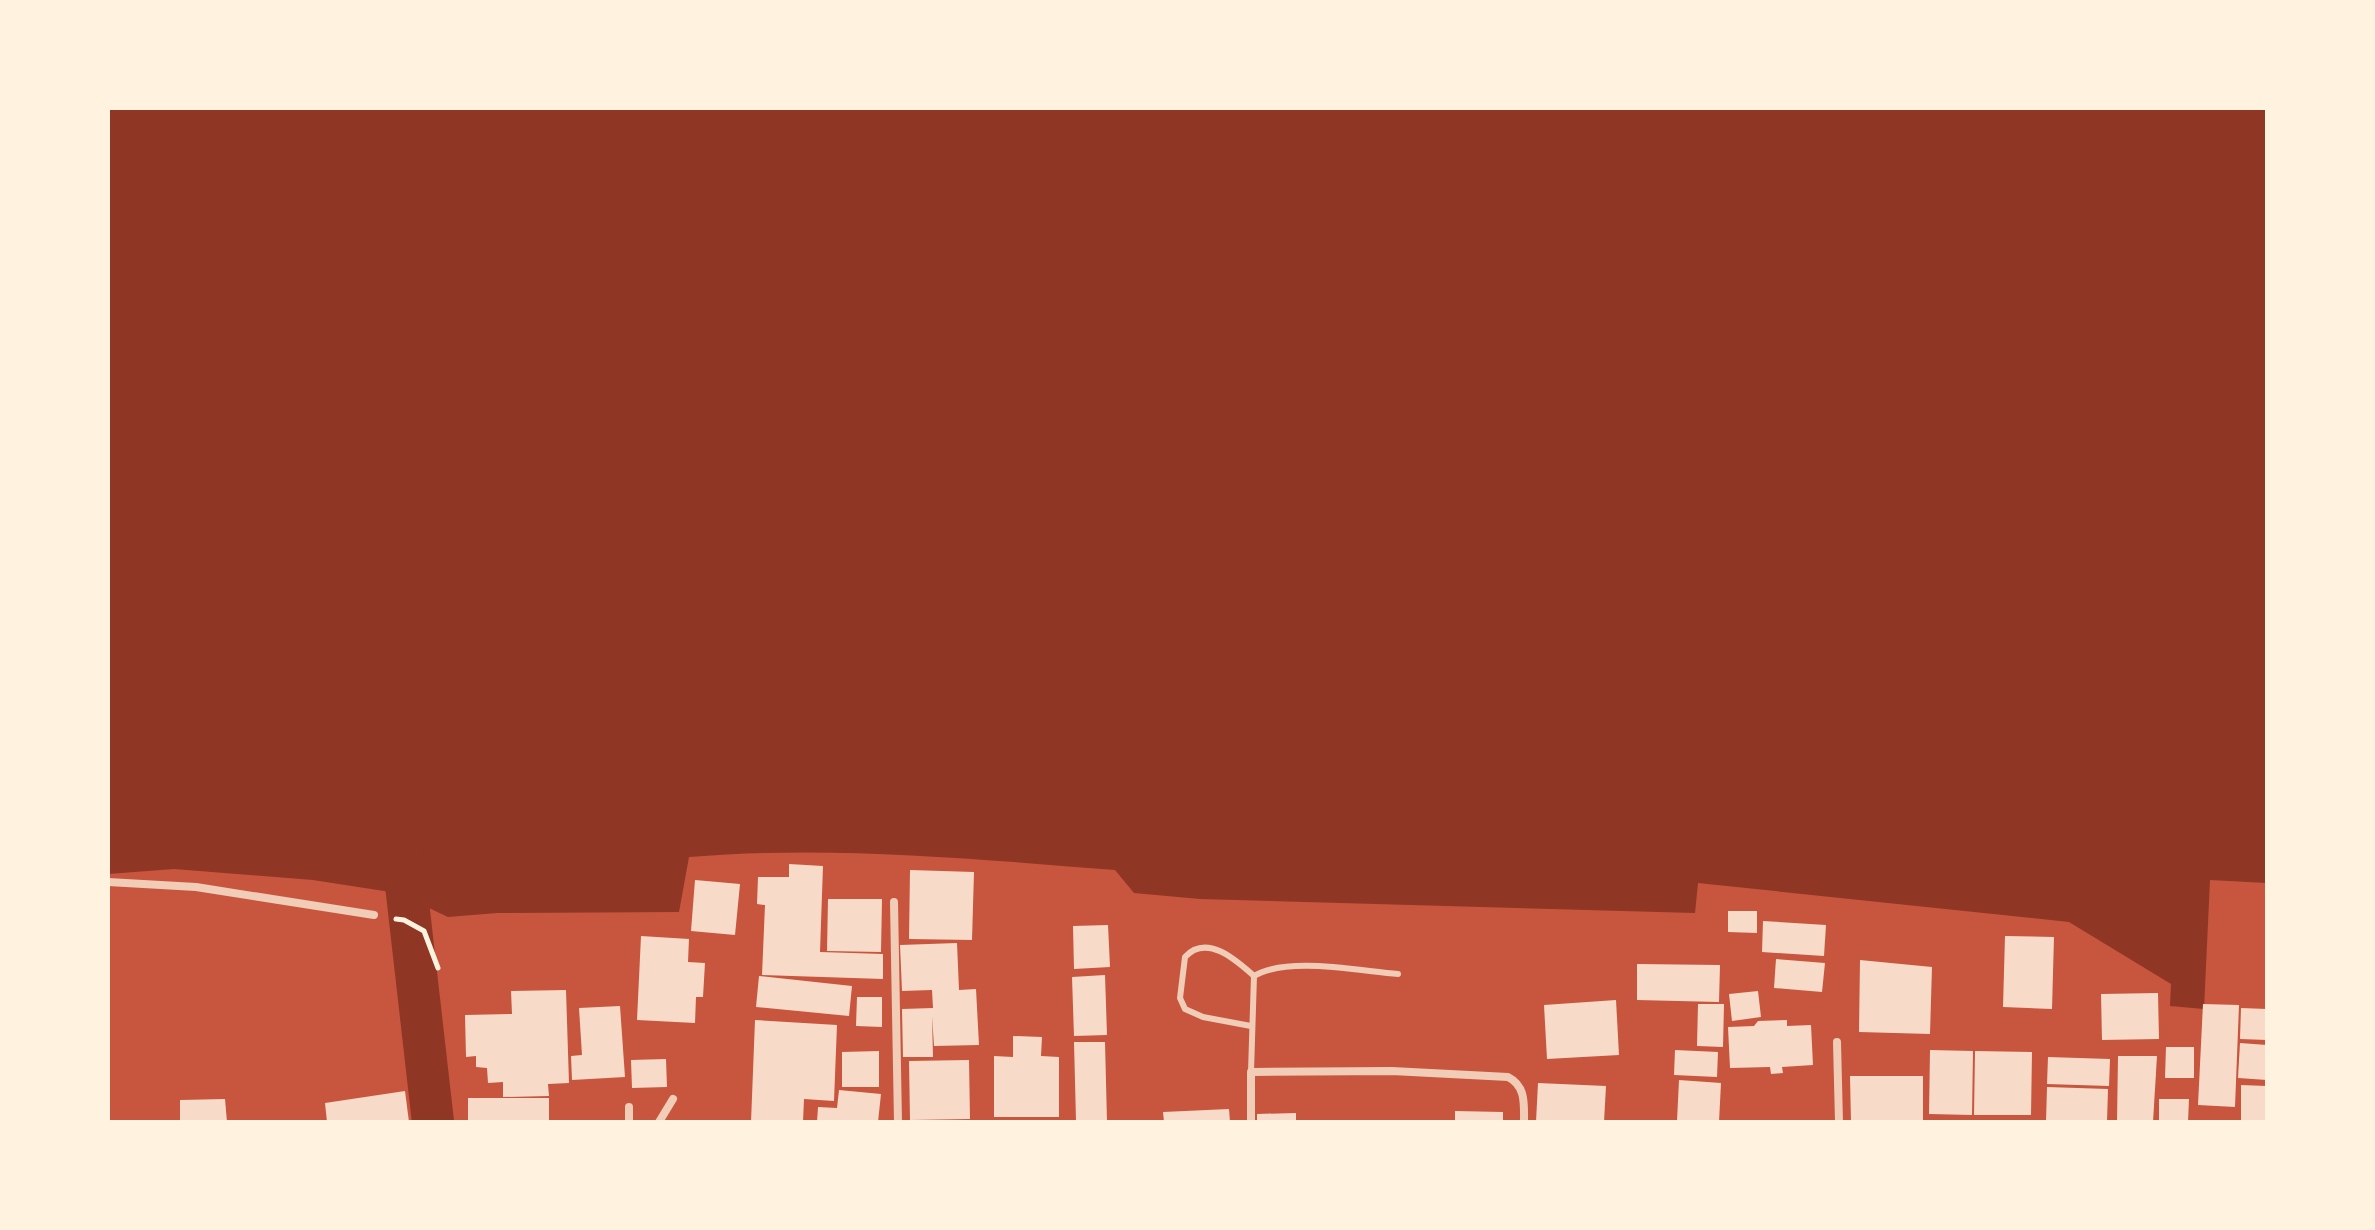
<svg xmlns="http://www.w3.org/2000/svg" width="2375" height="1230" font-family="'Archivo Narrow',sans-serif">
	<rect width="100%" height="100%" fill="#c8553d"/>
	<path fill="#8f3625" d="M 108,108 L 2267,108 L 2267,883 L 2210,880 L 2204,1009 L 2170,1006 L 2171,984 L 2069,922 L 1698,883 L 1695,913 L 1200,899 L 1134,893 L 1115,870 C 973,859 831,845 689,857 L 679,912 L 497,913 L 448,917 L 397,893 L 313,880 L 174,869 L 108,874 Z"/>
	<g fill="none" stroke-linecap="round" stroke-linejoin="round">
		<path stroke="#8f3625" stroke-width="42" d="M 401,841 L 433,1122"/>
	</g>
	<g fill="#f7dbc8">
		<path d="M 789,864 L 823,866 L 820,952 L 883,954 L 883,979 L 762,975 L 765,905 L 757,904 L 758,877 L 789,877 Z"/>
		<path d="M 910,870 L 974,872 L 972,940 L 909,939 Z"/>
		<path d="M 695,880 L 740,884 L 735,935 L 691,931 Z"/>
		<path d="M 828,899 L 882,899 L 881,952 L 827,951 Z"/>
		<path d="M 1728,911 L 1757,911 L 1757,933 L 1728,932 Z"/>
		<path d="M 1763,921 L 1826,925 L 1824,956 L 1762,952 Z"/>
		<path d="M 1108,925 L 1110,967 L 1074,969 L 1073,926 Z"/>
		<path d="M 641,936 L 689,939 L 688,962 L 705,963 L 703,997 L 696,997 L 695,1023 L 637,1020 Z"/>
		<path d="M 2005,936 L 2054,937 L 2052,1009 L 2003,1007 Z"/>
		<path d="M 957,943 L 959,990 L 976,989 L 979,1045 L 934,1046 L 932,1016 L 933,1057 L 903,1057 L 902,1009 L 933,1008 L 932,990 L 902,991 L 900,945 Z"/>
		<path d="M 1776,959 L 1825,963 L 1822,992 L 1774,988 Z"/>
		<path d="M 1860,960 L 1932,967 L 1930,1034 L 1859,1032 Z"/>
		<path d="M 1637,964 L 1720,965 L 1719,1002 L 1637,1000 Z"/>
		<path d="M 1105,975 L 1107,1035 L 1074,1036 L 1072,977 Z"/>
		<path d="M 759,976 L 852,986 L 849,1016 L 756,1007 Z"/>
		<path d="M 566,990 L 569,1083 L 548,1084 L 549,1096 L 503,1097 L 503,1082 L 488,1083 L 487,1068 L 476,1067 L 476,1056 L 466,1057 L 465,1015 L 512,1014 L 511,991 Z"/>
		<path d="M 1758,991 L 1761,1017 L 1732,1021 L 1729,994 Z"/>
		<path d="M 2158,993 L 2159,1039 L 2102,1040 L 2101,994 Z"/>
		<path d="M 857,997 L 882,997 L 882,1027 L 856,1026 Z"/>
		<path d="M 1616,1000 L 1619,1055 L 1547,1059 L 1544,1005 Z"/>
		<path d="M 1698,1004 L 1724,1004 L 1723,1047 L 1697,1046 Z"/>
		<path d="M 2203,1004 L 2239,1005 L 2235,1107 L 2198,1105 Z"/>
		<path d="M 620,1006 L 625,1077 L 572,1080 L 571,1056 L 582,1055 L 579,1008 Z"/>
		<path d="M 2241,1008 L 2267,1009 L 2267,1040 L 2240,1039 Z"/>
		<path d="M 755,1020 L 837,1025 L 834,1101 L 804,1099 L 803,1122 L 751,1122 Z"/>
		<path d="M 1787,1020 L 1787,1026 L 1811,1025 L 1813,1065 L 1782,1067 L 1783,1073 L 1771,1074 L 1770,1067 L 1730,1068 L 1728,1027 L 1754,1026 L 1758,1021 Z"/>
		<path d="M 1013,1036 L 1042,1037 L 1041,1056 L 1059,1057 L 1059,1117 L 994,1117 L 994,1056 L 1013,1057 Z"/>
		<path d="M 1074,1042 L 1105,1042 L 1107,1122 L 1076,1121 Z"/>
		<path d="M 2240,1043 L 2267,1045 L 2267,1080 L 2238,1078 Z"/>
		<path d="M 2166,1047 L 2194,1047 L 2194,1078 L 2165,1078 Z"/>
		<path d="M 1675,1050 L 1718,1052 L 1717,1077 L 1674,1075 Z"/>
		<path d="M 1930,1050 L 1973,1051 L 1972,1115 L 1929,1114 Z"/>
		<path d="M 879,1051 L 879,1087 L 842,1087 L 842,1052 Z"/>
		<path d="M 1975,1051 L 2032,1052 L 2031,1115 L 1974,1115 Z"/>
		<path d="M 2118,1056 L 2157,1056 L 2153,1122 L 2117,1122 Z"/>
		<path d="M 2048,1057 L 2110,1059 L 2109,1086 L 2047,1084 Z"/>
		<path d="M 666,1059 L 667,1087 L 632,1088 L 631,1060 Z"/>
		<path d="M 969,1060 L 970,1119 L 910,1120 L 909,1061 Z"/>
		<path d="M 1850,1076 L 1923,1076 L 1923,1122 L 1851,1122 Z"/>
		<path d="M 1679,1080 L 1721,1083 L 1719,1122 L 1677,1121 Z"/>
		<path d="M 1538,1083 L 1606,1086 L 1604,1122 L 1536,1122 Z"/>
		<path d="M 2241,1085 L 2267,1086 L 2267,1122 L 2241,1122 Z"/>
		<path d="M 2047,1087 L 2108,1089 L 2107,1122 L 2046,1122 Z"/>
		<path d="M 839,1090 L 881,1094 L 878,1122 L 817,1122 L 818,1107 L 837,1108 Z"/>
		<path d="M 405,1091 L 409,1122 L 327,1122 L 325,1103 Z"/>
		<rect x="468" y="1098" width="81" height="24"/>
		<path d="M 225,1099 L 227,1122 L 180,1122 L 180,1100 Z"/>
		<path d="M 2159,1099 L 2189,1099 L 2188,1122 L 2159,1122 Z"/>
		<path d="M 1229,1109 L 1230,1122 L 1164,1122 L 1163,1112 Z"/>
		<path d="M 1455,1111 L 1503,1112 L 1503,1122 L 1455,1122 Z"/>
		<path d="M 1296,1113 L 1296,1122 L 1257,1122 L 1257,1114 Z"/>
	</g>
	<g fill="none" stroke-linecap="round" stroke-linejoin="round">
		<path stroke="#fff3e0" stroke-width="5" d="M 396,919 L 404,920 L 424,931 L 438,968"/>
		<g stroke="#f1ccb7" stroke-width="6">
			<path d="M 1251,1026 L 1203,1017 L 1185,1009 L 1180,998 L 1185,957 C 1207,933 1237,961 1254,976"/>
			<path d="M 1251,1072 L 1254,976 C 1287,956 1359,971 1398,974"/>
		</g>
		<g stroke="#f1ccb7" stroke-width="8">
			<path d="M 108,882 L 196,887 L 374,915"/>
			<path d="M 894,902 L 898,1122"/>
			<path d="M 1837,1042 L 1839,1122"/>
			<path d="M 629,1107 L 629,1122"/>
			<path d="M 659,1122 L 673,1099"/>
			<path d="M 1251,1122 L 1251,1072 L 1392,1071 L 1508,1077 C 1526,1086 1524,1104 1524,1122"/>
		</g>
	</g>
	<rect width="2375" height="1230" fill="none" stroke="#fff3e0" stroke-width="220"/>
</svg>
